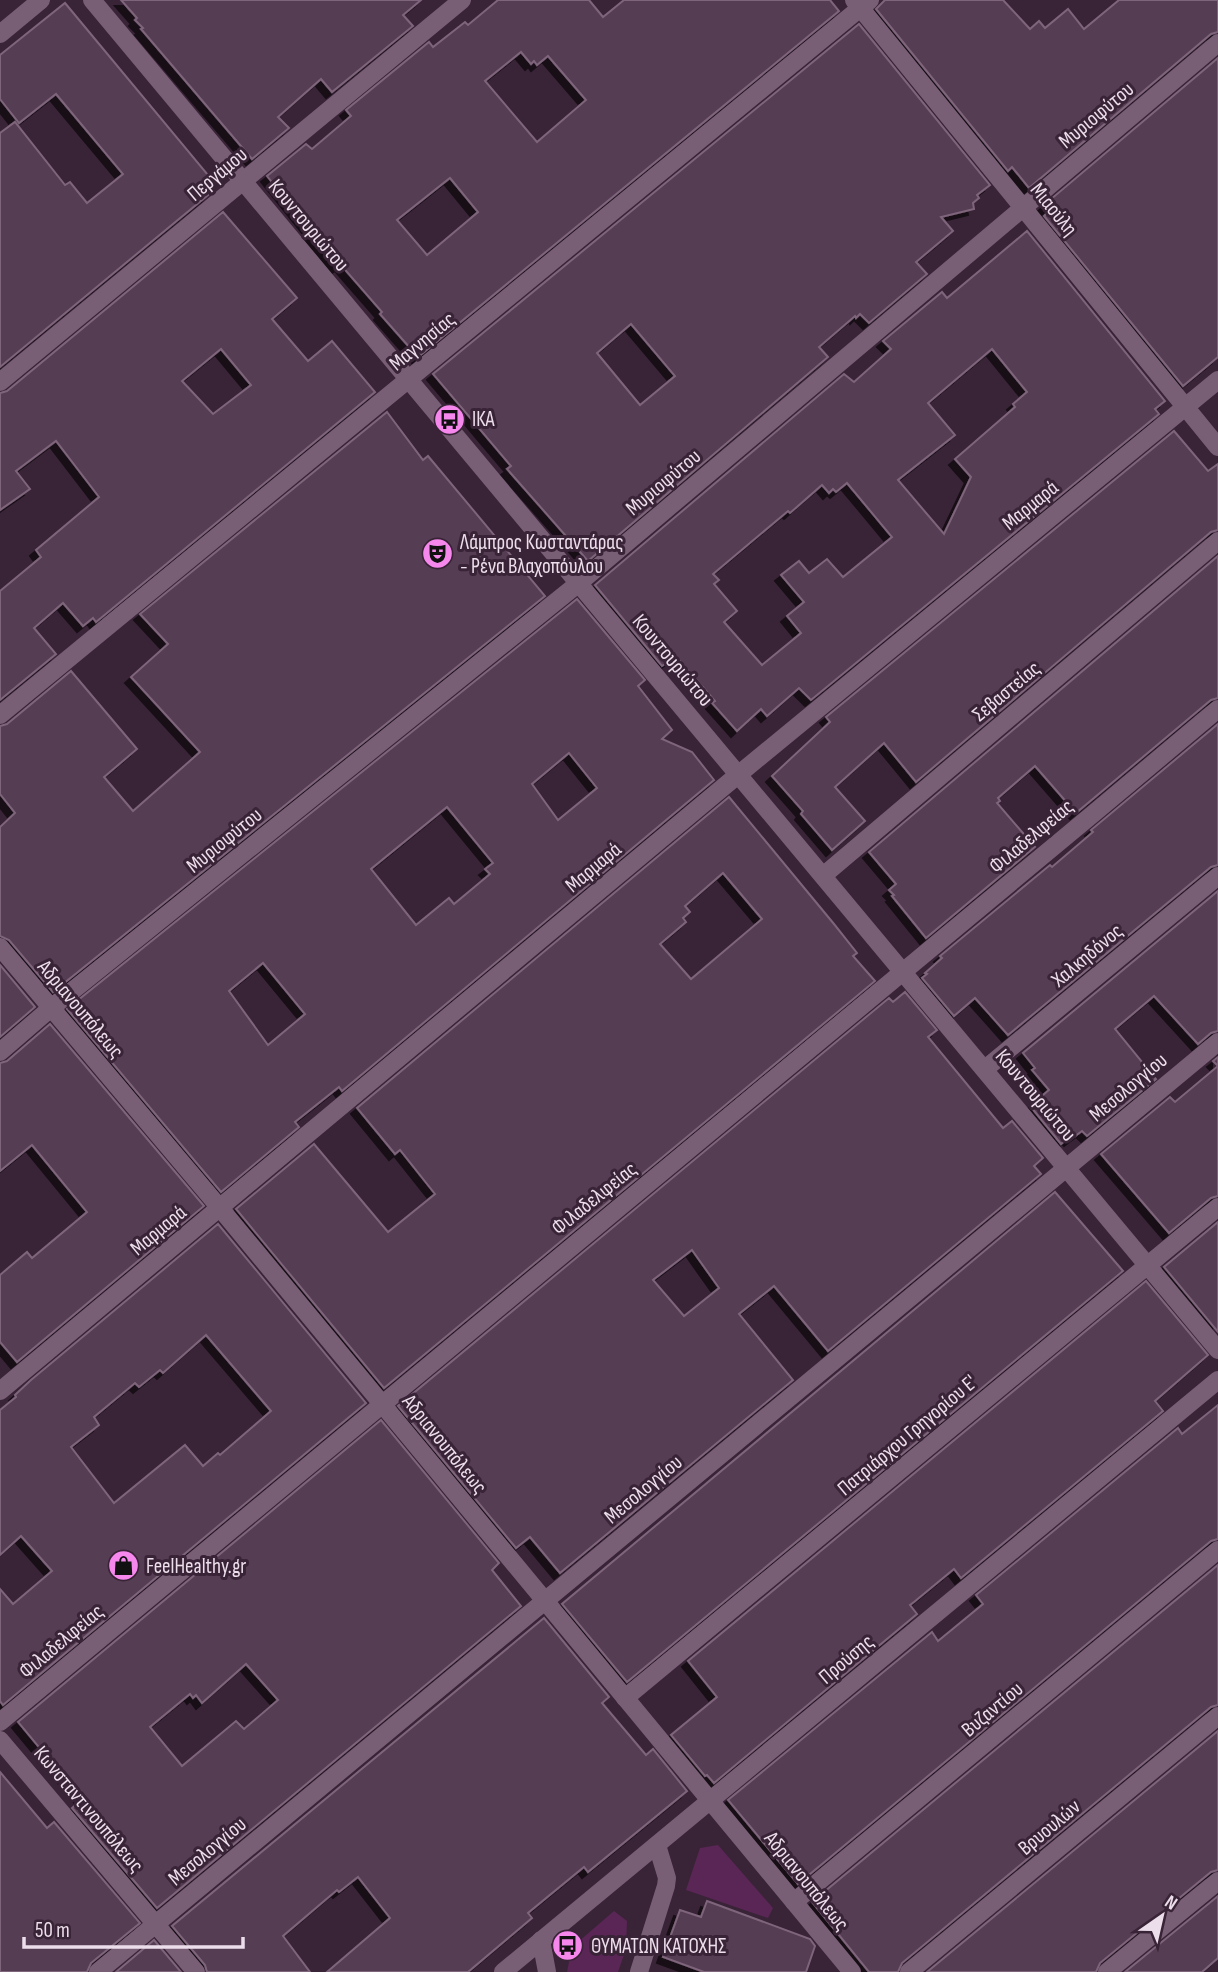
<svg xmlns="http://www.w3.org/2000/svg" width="1218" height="1972" font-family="'Sofia Sans Condensed',sans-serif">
	<defs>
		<filter id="shadow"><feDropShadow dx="-6" dy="6" stdDeviation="0" flood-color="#0009"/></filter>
	</defs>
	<rect width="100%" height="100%" fill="#392337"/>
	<g fill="#5a2656">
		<path d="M 718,1845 L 773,1908 L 768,1918 L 686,1890 L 700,1848 Z"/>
		<path d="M 614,1911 L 627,1921 L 626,1949 L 618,1972 L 567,1972 L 569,1962 L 563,1955 Z"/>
	</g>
	<g fill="#553d52" stroke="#7f657c" stroke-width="2" fill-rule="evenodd" filter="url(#shadow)">
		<path d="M 121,0 L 421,0 L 403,15 L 413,26 L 332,92 L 321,79 L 278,117 L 289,128 L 252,159 L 141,29 L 143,28 L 135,20 L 137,18 Z"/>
		<path d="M 498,0 L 589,0 L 603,17 L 624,0 L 830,0 L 839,11 L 418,357 L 380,314 L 382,312 L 341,265 L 338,267 L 309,232 L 311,231 L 267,176 L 306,144 L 312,149 L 351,116 L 346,110 L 429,42 L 433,47 L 465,22 L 468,25 ZM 521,52 L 531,64 L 534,61 L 537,65 L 548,56 L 586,100 L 537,142 L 485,81 ZM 450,178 L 478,212 L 427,255 L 397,220 Z"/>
		<path d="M 885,0 L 1003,0 L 1030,29 L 1039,21 L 1045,28 L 1068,9 L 1084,29 L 1119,0 L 1218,0 L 1218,32 L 1211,34 L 1029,188 L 1012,167 L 1008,171 L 876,9 Z"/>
		<path d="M 65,3 L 213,181 L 203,189 L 208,195 L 0,367 L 0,133 L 15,122 L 65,185 L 70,182 L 87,203 L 123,174 L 56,94 L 19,123 L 0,99 L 0,55 Z"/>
		<path d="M 859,24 L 990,185 L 977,195 L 979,198 L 973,203 L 974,209 L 941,217 L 953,231 L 916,262 L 927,274 L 869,323 L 860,314 L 856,318 L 855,316 L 819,347 L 828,357 L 588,561 L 507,469 L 511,466 L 433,374 ZM 631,324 L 675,376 L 640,405 L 597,353 Z"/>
		<path d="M 1218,58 L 1218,357 L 1183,386 L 1044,216 L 1049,211 L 1044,205 Z"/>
		<path d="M 223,212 L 297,298 L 272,319 L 308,361 L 332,341 L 375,392 L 96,622 L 93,618 L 83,626 L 63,603 L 34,628 L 56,654 L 0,700 L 0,591 L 41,557 L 36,550 L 99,497 L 56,441 L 16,471 L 30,489 L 0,510 L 0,393 L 7,391 ZM 221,349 L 251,385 L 213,414 L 182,381 Z"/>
		<path d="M 1027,231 L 1165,401 L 1155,409 L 1159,414 L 811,700 L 799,688 L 767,716 L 761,709 L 737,731 L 712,703 L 715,701 L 680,661 L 677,663 L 673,658 L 662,666 L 595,585 L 844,374 L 854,382 L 891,349 L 883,341 L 942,292 L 947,298 ZM 992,349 L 1027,392 L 1013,404 L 1015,407 L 955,459 L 971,477 L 944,534 L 898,480 L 955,435 L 928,403 ZM 847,483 L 892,537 L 843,577 L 827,559 L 809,573 L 799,561 L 781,575 L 804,602 L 787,616 L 801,633 L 762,665 L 724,622 L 737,611 L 714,584 L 719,580 L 713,574 L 788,511 L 790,513 L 822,485 L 829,493 L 833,489 L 836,492 Z"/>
		<path d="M 387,412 L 423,460 L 428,456 L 545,596 L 53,992 L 9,940 L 0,936 L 0,827 L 15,813 L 0,794 L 0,726 L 7,724 L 71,671 L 137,749 L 104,777 L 133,811 L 200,752 L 131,677 L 168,644 L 140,614 Z"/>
		<path d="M 1174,431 L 1208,471 L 1218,464 L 1218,530 L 1211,532 L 916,782 L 884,743 L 835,787 L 865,821 L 832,850 L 801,814 L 803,811 L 772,776 L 830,722 L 826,717 Z"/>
		<path d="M 1218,556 L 1218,698 L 1211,700 L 1076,813 L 1035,766 L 998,798 L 1000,801 L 997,803 L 1035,847 L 926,938 L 892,896 L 894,895 L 889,890 L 896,884 L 869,852 Z"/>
		<path d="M 577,599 L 645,680 L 638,686 L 672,730 L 662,739 L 692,752 L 714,780 L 342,1091 L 339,1087 L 295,1122 L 299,1127 L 221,1192 L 67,1009 ZM 569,753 L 597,788 L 558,820 L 532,784 ZM 447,807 L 493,863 L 485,869 L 490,874 L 454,904 L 449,898 L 416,925 L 371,869 ZM 263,963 L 305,1014 L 268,1045 L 229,991 Z"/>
		<path d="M 1218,724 L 1218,865 L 1211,867 L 1008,1035 L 975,998 L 954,1016 L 922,978 L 927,974 L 925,973 L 942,958 L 940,956 L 1050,865 L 1052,867 L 1093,832 L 1091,830 Z"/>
		<path d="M 729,797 L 834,924 L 857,953 L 853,956 L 875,981 L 384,1388 L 236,1209 L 314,1144 L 388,1232 L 435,1194 L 400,1150 L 395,1154 L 357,1108 ZM 723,873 L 762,919 L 691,979 L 660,944 L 686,922 L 683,918 L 690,912 L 685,906 Z"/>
		<path d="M 1218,891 L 1218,1031 L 1211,1033 L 1198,1044 L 1154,996 L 1115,1029 L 1156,1079 L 1087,1136 L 1082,1131 L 1070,1140 L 1068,1138 L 1061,1144 L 1030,1106 L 1049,1090 L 1032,1070 L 1035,1068 L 1023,1053 Z"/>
		<path d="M 0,965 L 35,1007 L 0,1037 Z"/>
		<path d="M 905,992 L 937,1030 L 928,1037 L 1003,1128 L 1012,1121 L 1043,1158 L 1034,1166 L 1041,1174 L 828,1351 L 774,1286 L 739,1314 L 793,1380 L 560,1573 L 530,1537 L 516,1548 L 398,1406 L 889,998 L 893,1002 ZM 692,1250 L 719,1288 L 684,1316 L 653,1280 Z"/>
		<path d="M 50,1024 L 204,1206 L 17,1362 L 0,1342 L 0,1275 L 27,1252 L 32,1258 L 87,1212 L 32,1145 L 0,1171 L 0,1063 L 7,1061 Z"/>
		<path d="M 1218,1057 L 1218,1196 L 1211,1198 L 1169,1233 L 1101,1154 L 1170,1097 L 1175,1102 L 1218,1066 L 1213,1061 Z"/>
		<path d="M 1055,1192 L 1123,1271 L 627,1682 L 562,1604 Z"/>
		<path d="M 1218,1222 L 1218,1332 L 1164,1267 Z"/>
		<path d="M 218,1224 L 366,1403 L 3,1705 L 0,1701 L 0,1589 L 13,1604 L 52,1571 L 21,1536 L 0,1555 L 0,1410 L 16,1397 L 15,1395 L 31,1380 ZM 206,1335 L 271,1411 L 220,1455 L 218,1453 L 203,1466 L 185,1445 L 114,1503 L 71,1447 L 99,1425 L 94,1417 L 135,1383 L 139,1387 L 160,1370 L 163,1373 Z"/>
		<path d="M 1146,1281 L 1208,1355 L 1155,1401 L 1163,1411 L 961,1578 L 954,1569 L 914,1602 L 910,1605 L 917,1614 L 714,1783 L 707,1775 L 705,1776 L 671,1735 L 717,1697 L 688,1661 Z"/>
		<path d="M 1218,1405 L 1218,1539 L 1211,1541 L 798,1884 L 728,1800 L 932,1632 L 938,1641 L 983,1604 L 976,1595 L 1178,1428 L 1182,1434 Z"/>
		<path d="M 381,1420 L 499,1563 L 492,1570 L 521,1606 L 157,1908 L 72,1808 L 82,1799 L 18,1722 ZM 246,1664 L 278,1700 L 244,1729 L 236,1721 L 182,1766 L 150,1727 L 190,1694 L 193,1698 L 196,1695 L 202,1703 Z"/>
		<path d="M 1218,1565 L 1218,1705 L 1211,1707 L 902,1963 L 898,1972 L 869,1972 L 812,1902 Z"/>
		<path d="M 544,1618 L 609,1697 L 602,1703 L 646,1755 L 653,1749 L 687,1791 L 588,1872 L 584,1867 L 528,1913 L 532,1918 L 468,1972 L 327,1972 L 390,1918 L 358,1877 L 339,1892 L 337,1890 L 283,1936 L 310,1972 L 207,1972 L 205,1965 L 172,1926 Z"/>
		<path d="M 1218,1731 L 1218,1870 L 1211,1872 L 1100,1963 L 1096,1972 L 927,1972 Z"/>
		<path d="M 0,1772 L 47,1828 L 54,1822 L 140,1923 L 91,1963 L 87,1972 L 0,1972 Z"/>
		<path d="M 1218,1896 L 1218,1958 L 1202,1972 L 1125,1972 Z"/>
		<path d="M 707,1901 L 810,1939 L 815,1946 L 806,1972 L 704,1972 L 663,1957 L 680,1910 L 701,1917 Z"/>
		<path d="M 154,1940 L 181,1972 L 116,1972 Z"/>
	</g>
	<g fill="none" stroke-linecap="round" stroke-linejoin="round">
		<path stroke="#795f76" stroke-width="18" d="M 541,1940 L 547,1972"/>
		<g stroke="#795f76" stroke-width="18">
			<path d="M 92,0 L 1218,1350"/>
			<path d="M 854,0 L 1218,447"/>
			<path d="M 0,382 L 462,0"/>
			<path d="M 0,715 L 870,0"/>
			<path d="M 824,875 L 1218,541"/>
			<path d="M 0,947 L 220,1208 L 852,1972"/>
			<path d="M 0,1052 L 51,1008 L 579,583 L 1218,43"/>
			<path d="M 985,1069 L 1218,876"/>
			<path d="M 0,1391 L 739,774 L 1218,380"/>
			<path d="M 625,1698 L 1218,1207"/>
			<path d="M 0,1722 C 405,1383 814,1049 1218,709"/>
			<path d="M 0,1740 L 196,1972"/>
			<path d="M 794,1902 L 1218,1550"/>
			<path d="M 98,1972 L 1218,1042"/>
			<path d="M 503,1972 L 1218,1380"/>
			<path d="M 639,1972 L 666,1886 L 667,1878 L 657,1845"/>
			<path d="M 909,1972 L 1218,1716"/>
			<path d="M 1107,1972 L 1218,1881"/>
		</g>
		<path stroke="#795f76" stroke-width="18" d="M 0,34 L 41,0"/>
	</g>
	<defs>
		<symbol id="bus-disc" viewBox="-11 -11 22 22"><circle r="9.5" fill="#f688ed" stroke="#392337"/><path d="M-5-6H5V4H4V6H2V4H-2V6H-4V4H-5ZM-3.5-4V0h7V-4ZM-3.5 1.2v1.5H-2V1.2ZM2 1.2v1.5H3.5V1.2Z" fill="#111"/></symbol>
		<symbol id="theatre-disc" viewBox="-11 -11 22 22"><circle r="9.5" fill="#f688ed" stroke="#392337"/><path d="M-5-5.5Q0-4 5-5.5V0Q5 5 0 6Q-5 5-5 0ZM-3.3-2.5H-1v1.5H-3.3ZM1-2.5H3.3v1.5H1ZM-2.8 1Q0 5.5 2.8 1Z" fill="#111"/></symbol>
		<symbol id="shop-disc" viewBox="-11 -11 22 22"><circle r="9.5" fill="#f688ed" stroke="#392337"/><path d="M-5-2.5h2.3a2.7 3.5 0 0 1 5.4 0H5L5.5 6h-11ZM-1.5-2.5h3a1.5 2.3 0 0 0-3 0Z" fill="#111"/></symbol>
	</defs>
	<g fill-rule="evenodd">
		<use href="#bus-disc" x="432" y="402" width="35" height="35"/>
		<use href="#theatre-disc" x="420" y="536" width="35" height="35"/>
		<use href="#shop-disc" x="106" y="1548" width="35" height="35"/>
		<use href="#bus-disc" x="550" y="1928" width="35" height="35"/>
	</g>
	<g text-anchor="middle" stroke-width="6" stroke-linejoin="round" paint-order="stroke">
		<g font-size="21" fill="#eddeeb" stroke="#392337">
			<text transform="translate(1096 115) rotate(-40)" y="7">Μυριοφύτου</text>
			<text transform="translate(217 174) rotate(-40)" y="7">Περγάμου</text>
			<text transform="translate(1054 209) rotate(51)" y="7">Μιαούλη</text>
			<text transform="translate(309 225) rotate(50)" y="7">Κουντουριώτου</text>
			<text transform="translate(422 341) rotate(-40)" y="7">Μαγνησίας</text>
			<text transform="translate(663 482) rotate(-40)" y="7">Μυριοφύτου</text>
			<text transform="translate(1030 505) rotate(-39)" y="7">Μαρμαρά</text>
			<text transform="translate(673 660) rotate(50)" y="7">Κουντουριώτου</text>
			<text transform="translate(1006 691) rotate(-40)" y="7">Σεβαστείας</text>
			<text transform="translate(1031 836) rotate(-40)" y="7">Φιλαδελφείας</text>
			<text transform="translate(224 840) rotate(-39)" y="7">Μυριοφύτου</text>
			<text transform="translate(593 867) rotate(-40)" y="7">Μαρμαρά</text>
			<text transform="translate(1087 955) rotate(-40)" y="7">Χαλκηδόνος</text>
			<text transform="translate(81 1009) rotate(50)" y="7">Αδριανουπόλεως</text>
			<text transform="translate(1128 1087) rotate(-40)" y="7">Μεσολογγίου</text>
			<text transform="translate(1036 1095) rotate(50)" y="7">Κουντουριώτου</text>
			<text transform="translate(594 1198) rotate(-39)" y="7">Φιλαδελφείας</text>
			<text transform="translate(158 1230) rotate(-40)" y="7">Μαρμαρά</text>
			<text transform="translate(907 1435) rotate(-40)" y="7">Πατριάρχου Γρηγορίου Ε'</text>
			<text transform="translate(445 1444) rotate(51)" y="7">Αδριανουπόλεως</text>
			<text transform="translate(643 1489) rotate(-40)" y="7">Μεσολογγίου</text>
			<text transform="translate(61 1641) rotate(-40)" y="7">Φιλαδελφείας</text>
			<text transform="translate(846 1659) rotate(-40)" y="7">Προύσης</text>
			<text transform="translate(992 1709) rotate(-40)" y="7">Βυζαντίου</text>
			<text transform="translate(89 1809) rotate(50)" y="7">Κωνσταντινουπόλεως</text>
			<text transform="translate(1049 1827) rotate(-40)" y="7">Βρυουλών</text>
			<text transform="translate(207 1851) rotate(-40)" y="7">Μεσολογγίου</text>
			<text transform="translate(807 1881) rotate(51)" y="7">Αδριανουπόλεως</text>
		</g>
		<g font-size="21" fill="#eddeeb" stroke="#392337" text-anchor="start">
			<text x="472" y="426">ΙΚΑ</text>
			<text x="460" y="549">Λάμπρος Κωσταντάρας<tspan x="460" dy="24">- Ρένα Βλαχοπόυλου</tspan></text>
			<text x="146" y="1573">FeelHealthy.gr</text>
			<text x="591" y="1953">ΘΥΜΑΤΩΝ ΚΑΤΟΧΗΣ</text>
		</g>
	</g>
	<g transform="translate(1162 1916) rotate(34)" stroke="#392337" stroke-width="5" paint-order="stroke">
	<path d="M0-5L12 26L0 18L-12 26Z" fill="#eddeeb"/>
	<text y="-10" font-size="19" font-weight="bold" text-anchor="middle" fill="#eddeeb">N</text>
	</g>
	<path d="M24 1937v10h219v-10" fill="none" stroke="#eddeeb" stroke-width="3.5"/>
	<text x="35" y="1937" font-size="21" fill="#eddeeb" stroke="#392337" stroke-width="5" paint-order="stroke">50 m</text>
</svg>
